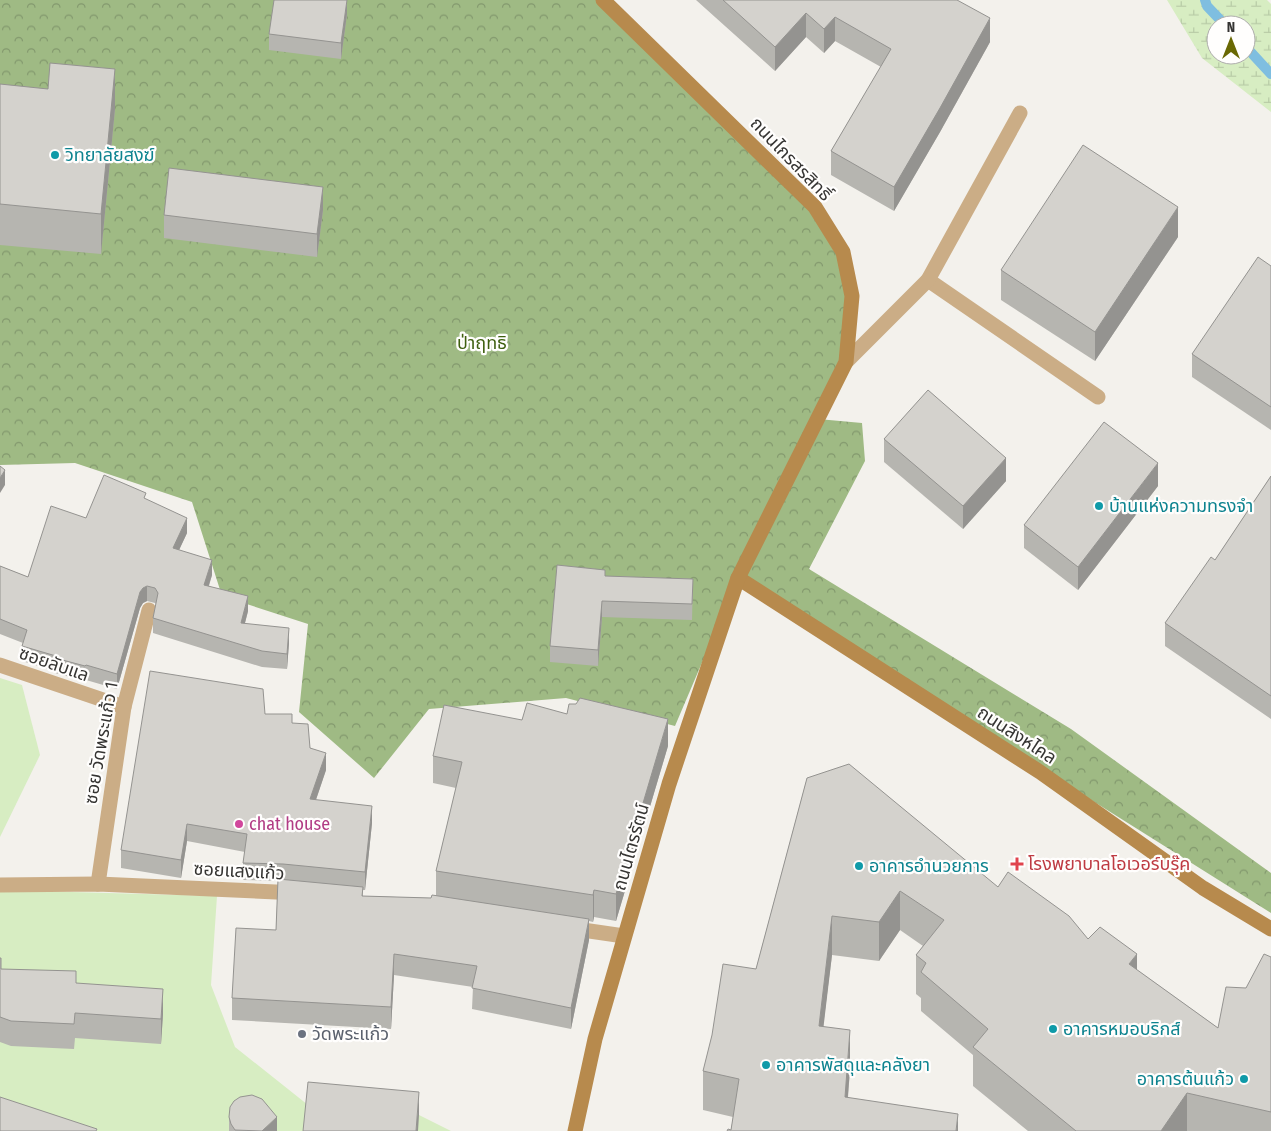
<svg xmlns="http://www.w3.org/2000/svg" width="1271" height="1131" font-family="'Fira Sans Condensed','Noto Sans Thai',sans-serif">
	<defs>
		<pattern id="forest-crowns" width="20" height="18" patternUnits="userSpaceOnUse" patternTransform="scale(1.25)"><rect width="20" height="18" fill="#9fba84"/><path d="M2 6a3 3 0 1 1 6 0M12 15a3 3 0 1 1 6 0" fill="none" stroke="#82986d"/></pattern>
		<pattern id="wetland-marsh" width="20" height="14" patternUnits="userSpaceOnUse" patternTransform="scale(1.25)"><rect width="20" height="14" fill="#d7edc2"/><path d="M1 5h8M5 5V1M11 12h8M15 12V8" fill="none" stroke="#b9cca7"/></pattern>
	</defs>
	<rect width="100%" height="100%" fill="#f3f1ec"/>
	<g fill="#d7edc2">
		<path d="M 0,678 L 22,685 L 40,755 L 0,837 Z"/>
		<path d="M 0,890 L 217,896 L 211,985 L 235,1047 L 308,1105 L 419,1115 L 451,1131 L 0,1131 Z"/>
	</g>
	<path fill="url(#forest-crowns)" d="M 0,0 L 601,0 L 815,207 L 843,252 L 852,296 L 846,362 L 818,419 L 862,423 L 865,461 L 809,569 L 1071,729 L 1271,873 L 1271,913 L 738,578 L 675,726 L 566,698 L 429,709 L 374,778 L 299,712 L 308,624 L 222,596 L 192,502 L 75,463 L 0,465 Z"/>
	<path fill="url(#wetland-marsh)" fill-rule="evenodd" d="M 1167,0 L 1267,0 L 1271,4 L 1271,112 L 1202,58 ZM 1216,25 L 1246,25 L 1246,55 L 1216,55 Z"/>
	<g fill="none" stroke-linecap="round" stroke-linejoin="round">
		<g stroke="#7fbee0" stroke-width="10">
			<path d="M 1205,0 L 1207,6 L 1225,25"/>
			<path d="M 1246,47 L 1271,74"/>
		</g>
		<g stroke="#cbad86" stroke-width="15">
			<path d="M 928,280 L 1098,397"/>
			<path d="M 846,362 L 928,280 L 1020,113"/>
			<path d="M 0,665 L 124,707"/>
			<path d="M 98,884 L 124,707 L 149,610"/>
			<path d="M 0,885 L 98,884 L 298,893"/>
			<path d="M 569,928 L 624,936"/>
		</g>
		<g stroke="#b78a4d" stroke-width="15">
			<path d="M 738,578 L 1040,772 L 1203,888 L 1271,929"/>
			<path d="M 575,1131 L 595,1039 L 669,784 L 738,578 L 846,362 L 852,296 L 843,252 L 815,207 L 603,0"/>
		</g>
	</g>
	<g fill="#b6b5b0">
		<path d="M 696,0 L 957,0 L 990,42 L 940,132 L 894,211 L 831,175 L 831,151 L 881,67 L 835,41 L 824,53 L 806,37 L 775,71 Z"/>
		<path d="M 347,14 L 341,59 L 269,50 L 269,34 Z"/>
		<path d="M 0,84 L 115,109 L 101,254 L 0,245 Z"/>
		<path d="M 323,210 L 317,257 L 164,238 L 164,215 Z"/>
		<path d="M 1178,237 L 1095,361 L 1001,300 L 1001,270 Z"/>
		<path d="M 1271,266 L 1271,430 L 1192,377 L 1192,354 Z"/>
		<path d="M 884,439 L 1006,481 L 963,529 L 884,462 Z"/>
		<path d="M 1271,476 L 1271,719 L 1165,646 L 1165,623 L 1215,560 Z"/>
		<path d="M 1158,486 L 1078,590 L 1024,548 L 1024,525 Z"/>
		<path d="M 146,499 L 187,533 L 179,550 L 212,575 L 209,586 L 248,611 L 245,623 L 289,643 L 287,669 L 262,667 L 153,633 L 153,618 L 156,604 L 155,603 L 147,601 L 143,603 L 140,608 L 117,689 L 86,680 L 85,681 L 55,673 L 55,671 L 22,661 L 22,646 L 23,643 L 0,634 L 0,566 L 28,577 L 86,518 Z"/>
		<path d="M 605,576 L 693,579 L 692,620 L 602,617 L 598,666 L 550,662 L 550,646 Z"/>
		<path d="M 265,714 L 292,723 L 326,770 L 316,800 L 372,823 L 365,890 L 363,890 L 363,896 L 431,898 L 436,895 L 436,871 L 456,788 L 433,783 L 433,756 L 522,720 L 668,746 L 616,921 L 594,917 L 593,922 L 589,921 L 589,940 L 571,1029 L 472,1009 L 473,987 L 394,975 L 391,1029 L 232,1020 L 232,998 L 276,930 L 278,881 L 243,880 L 243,863 L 245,852 L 187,841 L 181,878 L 121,868 L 121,850 Z"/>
		<path d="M 807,778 L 1088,939 L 1137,970 L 1218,1028 L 1246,988 L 1271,957 L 1271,1131 L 1028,1131 L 973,1086 L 973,1055 L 921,1011 L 921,998 L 916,994 L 916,955 L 923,946 L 900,930 L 879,961 L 832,955 L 823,1026 L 850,1069 L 848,1098 L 958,1131 L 731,1130 L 733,1117 L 703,1110 L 703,1071 L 756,969 Z"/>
		<path d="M 0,958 L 1,969 L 76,983 L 163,1014 L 161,1044 L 75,1038 L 74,1049 L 11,1046 L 0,1042 Z"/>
		<path d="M 229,1117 L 277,1131 L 229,1131 Z"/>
	</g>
	<g fill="#949390">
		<path d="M 347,0 L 347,14 L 341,59 L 341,43 Z"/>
		<path d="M 806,13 L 806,37 L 775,71 L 775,47 Z"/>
		<path d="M 835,17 L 835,41 L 824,53 L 824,29 Z"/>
		<path d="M 990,18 L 990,42 L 940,132 L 894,211 L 894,187 Z"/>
		<path d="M 115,69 L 115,109 L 101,254 L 101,214 Z"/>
		<path d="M 323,187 L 323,210 L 317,257 L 317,234 Z"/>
		<path d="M 1178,207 L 1178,237 L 1095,361 L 1095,332 Z"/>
		<path d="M 1006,458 L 1006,481 L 963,529 L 963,506 Z"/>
		<path d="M 1158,463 L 1158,486 L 1078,590 L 1078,567 Z"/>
		<path d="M 5,470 L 5,485 L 0,493 L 0,478 Z"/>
		<path d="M 187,518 L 187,533 L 173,563 L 173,548 Z"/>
		<path d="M 212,560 L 212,575 L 204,600 L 204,585 Z"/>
		<path d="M 147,586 L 147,601 L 143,603 L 140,608 L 117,689 L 117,674 L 140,592 L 143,588 Z"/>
		<path d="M 248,596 L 248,611 L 241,638 L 241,623 Z"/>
		<path d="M 602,601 L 602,617 L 598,666 L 598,650 Z"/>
		<path d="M 289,628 L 289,643 L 287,669 L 287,654 Z"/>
		<path d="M 668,719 L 668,746 L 616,921 L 616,894 Z"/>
		<path d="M 326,753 L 326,770 L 310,817 L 310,799 Z"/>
		<path d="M 372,806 L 372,823 L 365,890 L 365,872 Z"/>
		<path d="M 187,824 L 187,841 L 181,878 L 181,860 Z"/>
		<path d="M 594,890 L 594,917 L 593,922 L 593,895 Z"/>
		<path d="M 900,891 L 900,930 L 879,961 L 879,922 Z"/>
		<path d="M 832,916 L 832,955 L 819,1065 L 819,1026 Z"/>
		<path d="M 589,919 L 589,940 L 571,1029 L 571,1008 Z"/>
		<path d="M 394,954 L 394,975 L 391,1029 L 391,1007 Z"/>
		<path d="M 1137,954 L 1137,994 L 1129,964 Z"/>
		<path d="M 163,989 L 163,1014 L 161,1044 L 161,1019 Z"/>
		<path d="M 850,1030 L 850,1069 L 845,1131 L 845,1097 Z"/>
		<path d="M 419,1092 L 419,1115 L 418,1131 L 416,1131 Z"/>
		<path d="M 1187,1093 L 1187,1131 L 1161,1131 Z"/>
		<path d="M 958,1114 L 958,1131 L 956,1131 Z"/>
		<path d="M 277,1117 L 277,1131 L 262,1131 Z"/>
	</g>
	<g fill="#d4d2cd" stroke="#949390">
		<path d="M 274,0 L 347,0 L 341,43 L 269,34 Z"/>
		<path d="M 723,0 L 957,0 L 990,18 L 940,108 L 894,187 L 831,151 L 891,49 L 835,17 L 824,29 L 806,13 L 775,47 Z"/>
		<path d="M 50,63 L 115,69 L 101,214 L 0,204 L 0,84 L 48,89 Z"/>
		<path d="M 1083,145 L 1178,207 L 1095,332 L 1001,270 Z"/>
		<path d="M 169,168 L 323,187 L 317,234 L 164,215 Z"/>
		<path d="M 1258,257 L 1271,266 L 1271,407 L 1192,354 Z"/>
		<path d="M 928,390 L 1006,458 L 963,506 L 884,439 Z"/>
		<path d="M 1104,422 L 1158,463 L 1078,567 L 1024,525 Z"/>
		<path d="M 0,466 L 5,470 L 0,478 Z"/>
		<path d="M 104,475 L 146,493 L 144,498 L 187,518 L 173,548 L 212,560 L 204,585 L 248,596 L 241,623 L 289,628 L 287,654 L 262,651 L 153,618 L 158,593 L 155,588 L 147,586 L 143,588 L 140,592 L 117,674 L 86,665 L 85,666 L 55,658 L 56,656 L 22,646 L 27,630 L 0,619 L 0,566 L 28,577 L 51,506 L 86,518 Z"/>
		<path d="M 1271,476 L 1271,696 L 1165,623 L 1211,557 L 1215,560 Z"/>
		<path d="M 557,565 L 605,570 L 605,576 L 693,579 L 692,604 L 602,601 L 598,650 L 550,646 Z"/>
		<path d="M 150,671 L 263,689 L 265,714 L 292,714 L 292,723 L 308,724 L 310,748 L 326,753 L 310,799 L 372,806 L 365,872 L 283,864 L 243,863 L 247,834 L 187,824 L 181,860 L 121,850 Z"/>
		<path d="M 580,698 L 668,719 L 616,894 L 594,890 L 593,895 L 436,871 L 462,762 L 433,756 L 444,705 L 522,720 L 527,703 L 567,714 L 569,704 L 576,704 Z"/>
		<path d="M 849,764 L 998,887 L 1008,872 L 1069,916 L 1088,939 L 1100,927 L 1137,954 L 1129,964 L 1218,1028 L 1226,987 L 1246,988 L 1264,954 L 1271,957 L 1271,1112 L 1187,1093 L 1161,1131 L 1076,1131 L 973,1047 L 988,1029 L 921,972 L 926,963 L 916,955 L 944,920 L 900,891 L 879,922 L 832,916 L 819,1026 L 850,1030 L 845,1097 L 958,1114 L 956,1131 L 727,1131 L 728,1129 L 731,1130 L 739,1079 L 703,1071 L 712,1035 L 723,964 L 756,969 L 807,778 Z"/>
		<path d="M 278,879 L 363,887 L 362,896 L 431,898 L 432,895 L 589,919 L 571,1008 L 472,988 L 477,966 L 394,954 L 391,1007 L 232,998 L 236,928 L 276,930 Z"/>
		<path d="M 0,958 L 1,958 L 1,969 L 76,971 L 76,983 L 163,989 L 161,1019 L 75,1013 L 74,1024 L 11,1021 L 0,1017 Z"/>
		<path d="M 308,1082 L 419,1092 L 416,1131 L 303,1131 Z"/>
		<path d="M 252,1095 L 262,1099 L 277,1117 L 262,1131 L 235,1130 L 231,1124 L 229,1117 L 230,1107 L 234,1101 L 240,1097 Z"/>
		<path d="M 0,1097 L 97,1129 L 96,1131 L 0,1131 Z"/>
	</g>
	<g fill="#0f9aa8" stroke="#fffefd" stroke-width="2">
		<circle cx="55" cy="155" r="5"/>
		<circle cx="1099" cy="506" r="5"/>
		<circle cx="859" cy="866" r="5"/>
		<circle cx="1053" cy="1029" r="5"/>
		<circle cx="766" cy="1065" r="5"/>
		<circle cx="1244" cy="1079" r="5"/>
	</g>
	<circle fill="#d1479c" stroke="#fffefd" stroke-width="2" cx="239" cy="824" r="5"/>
	<path fill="#e0444e" stroke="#fffefd" stroke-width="2" d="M1014.5 856.5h5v5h5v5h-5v5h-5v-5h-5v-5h5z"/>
	<circle fill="#6b7280" stroke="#fffefd" stroke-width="2" cx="302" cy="1034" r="5"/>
	<g text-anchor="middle" stroke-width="4.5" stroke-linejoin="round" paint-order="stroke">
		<g font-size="18" fill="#0d838f" stroke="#fffefd" text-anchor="start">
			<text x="65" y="161">วิทยาลัยสงฆ์</text>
			<text x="1109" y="512">บ้านแห่งความทรงจำ</text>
			<text x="869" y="872">อาคารอำนวยการ</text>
			<text x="1063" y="1035">อาคารหมอบริกส์</text>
			<text x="776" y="1071">อาคารพัสดุและคลังยา</text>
			<text x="1234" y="1085" text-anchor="end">อาคารต้นแก้ว</text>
		</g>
		<g font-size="18" fill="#353432" stroke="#fffefd">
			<text transform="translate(791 159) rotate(46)" y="6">ถนนไกรสรสิทธิ์</text>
			<text transform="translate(54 664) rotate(19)" y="6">ซอยลับแล</text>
			<text transform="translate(1017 735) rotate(33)" y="6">ถนนสิงหไคล</text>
			<text transform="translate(101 743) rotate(-80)" y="6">ซอย วัดพระแก้ว 1</text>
			<text transform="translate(631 847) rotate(-74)" y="6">ถนนไตรรัตน์</text>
			<text transform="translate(239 871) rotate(3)" y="6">ซอยแสงแก้ว</text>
		</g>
		<g font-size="18" fill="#3e5f0f" stroke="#fffefd">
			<text x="482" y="349">ป่าฤทธิ</text>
		</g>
		<g font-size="18" fill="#b23c85" stroke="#fffefd" text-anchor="start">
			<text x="249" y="830">chat house</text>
		</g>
		<g font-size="18" fill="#be3a42" stroke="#fffefd" text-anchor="start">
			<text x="1028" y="870">โรงพยาบาลโอเวอร์บรุ๊ค</text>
		</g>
		<g font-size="18" fill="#5b616d" stroke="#fffefd" text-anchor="start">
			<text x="312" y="1040">วัดพระแก้ว</text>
		</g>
	</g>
	<g transform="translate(1231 40)"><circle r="24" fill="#fffefd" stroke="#aeadac"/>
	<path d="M0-4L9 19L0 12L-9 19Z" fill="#696803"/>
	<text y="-8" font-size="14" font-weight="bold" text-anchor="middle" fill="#353432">N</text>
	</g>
</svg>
